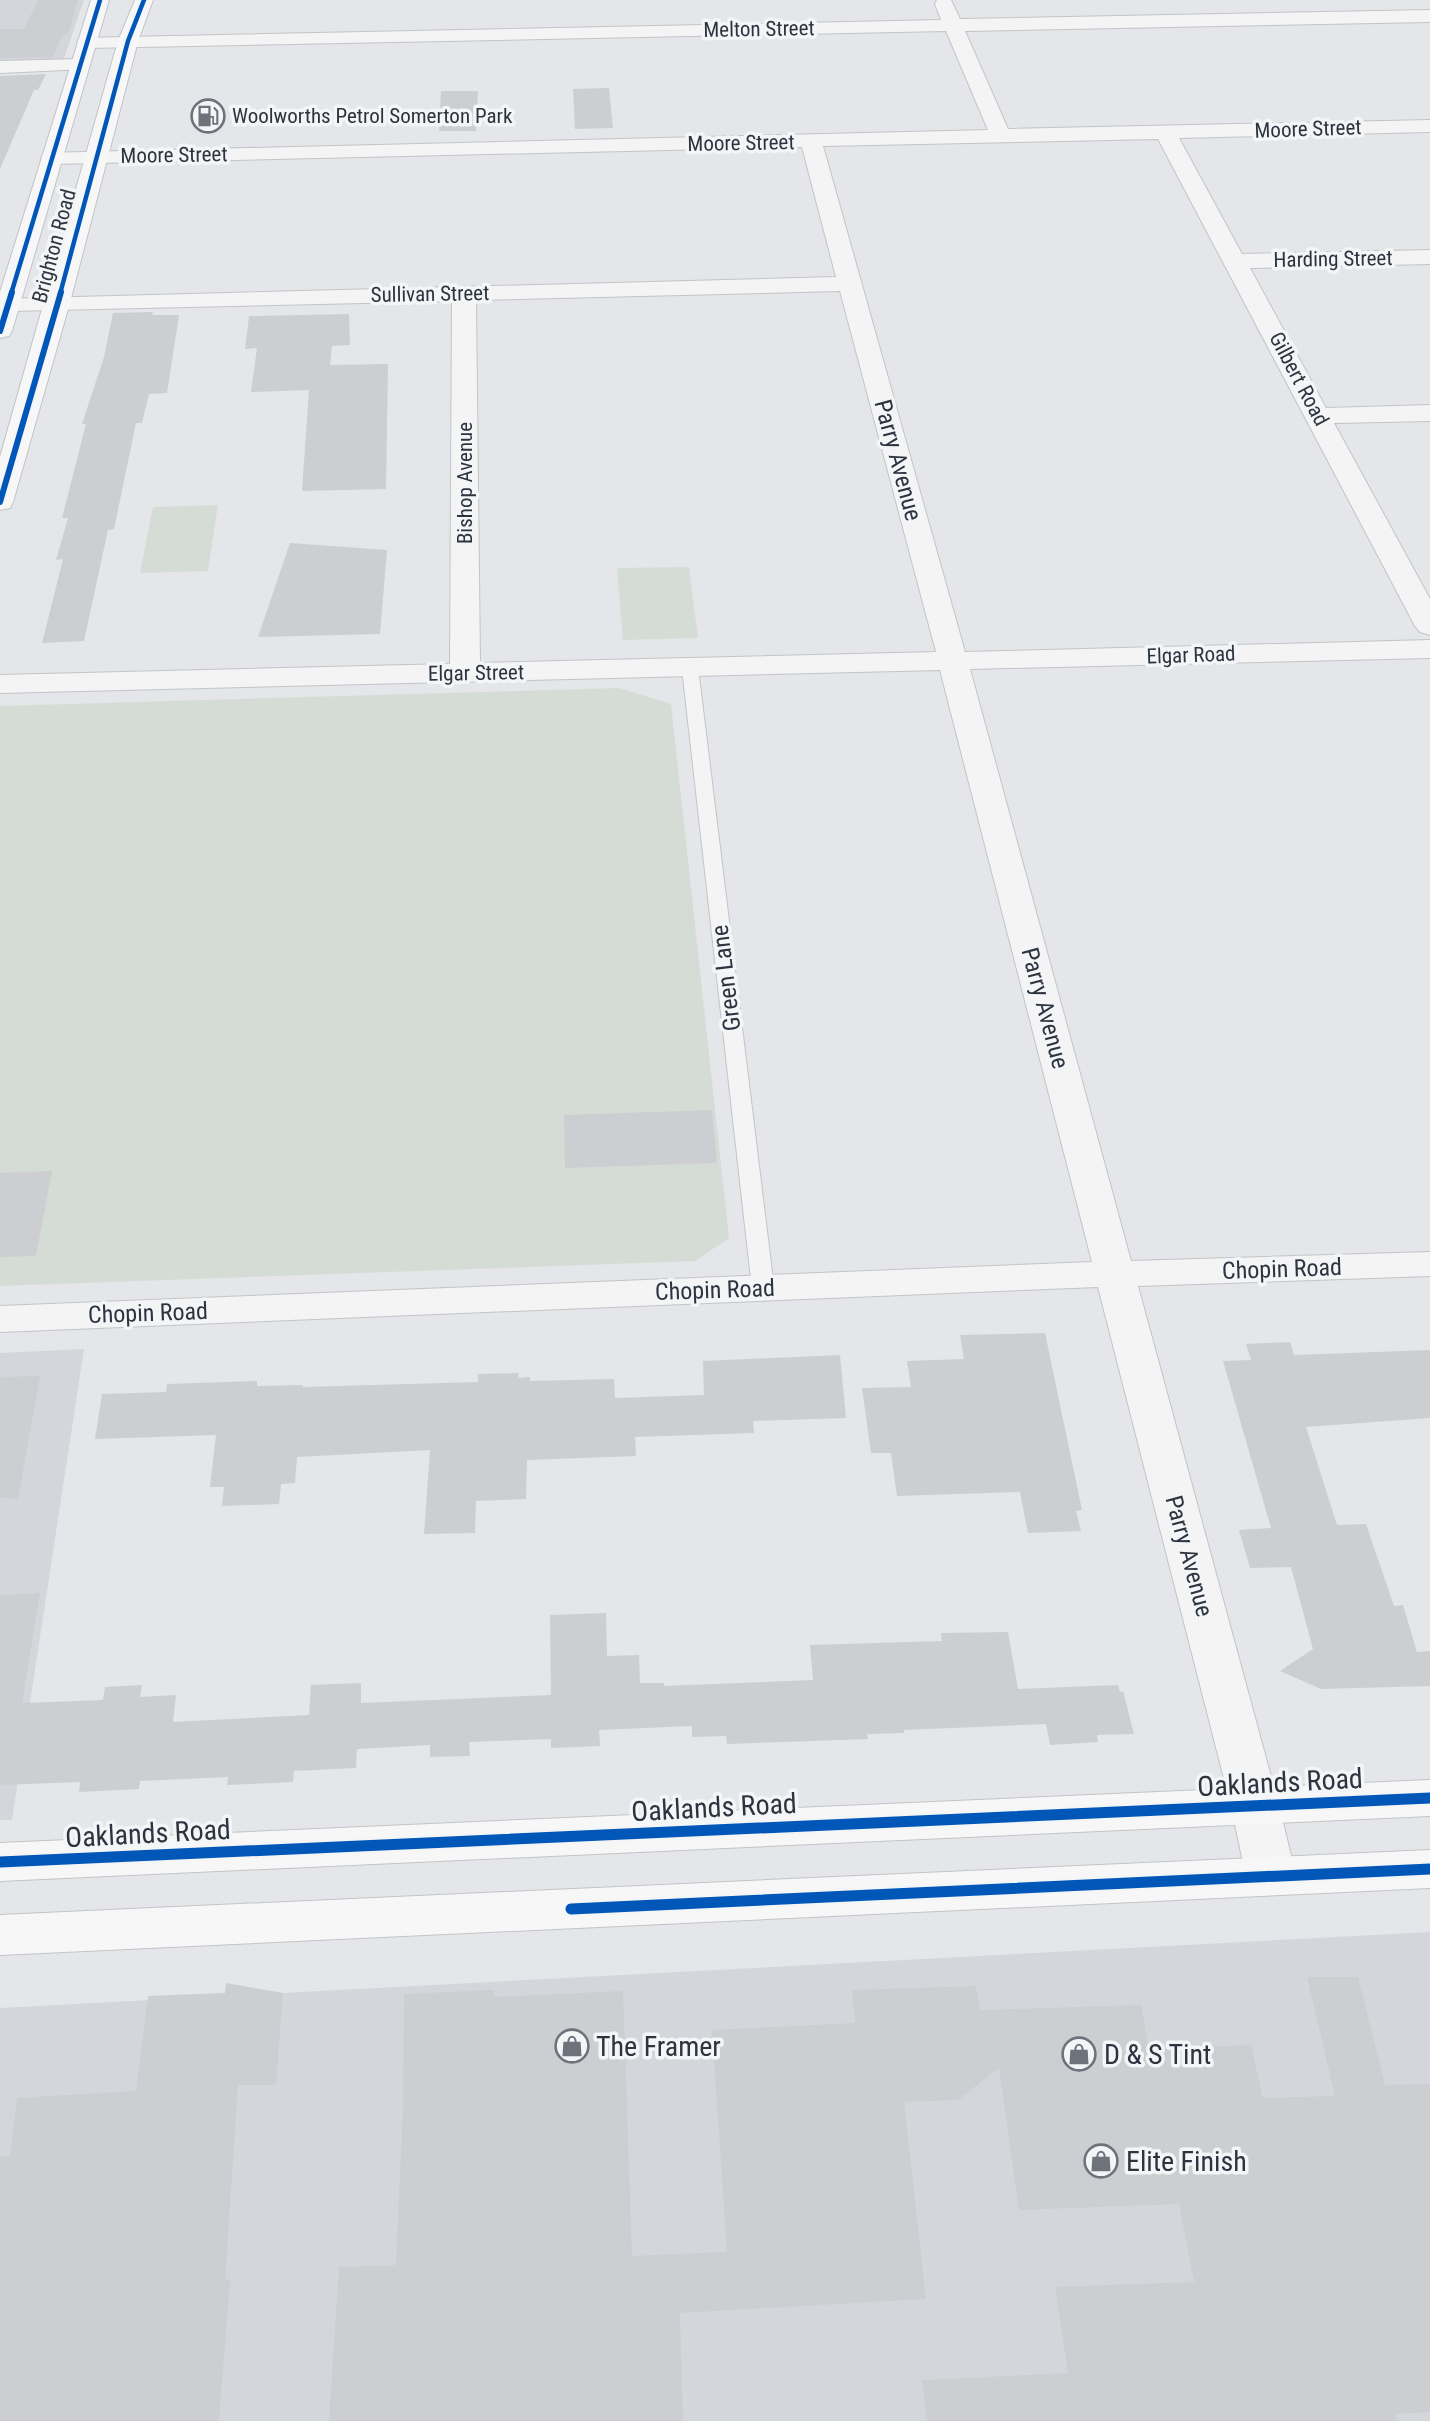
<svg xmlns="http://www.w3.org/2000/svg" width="1430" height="2421" font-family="'Roboto Condensed',sans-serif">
	<rect width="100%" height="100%" fill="#e4e6e9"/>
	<g fill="#d3d6db">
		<path d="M 0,0 L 84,0 L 63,61 L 0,62 Z"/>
		<path d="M 84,1349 L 12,1820 L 0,1820 L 0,1353 Z"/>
		<path d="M 1430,1932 L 1430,2421 L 0,2421 L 0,2008 Z"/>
	</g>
	<g fill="#d5dcd5">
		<path d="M 218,505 L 208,571 L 140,573 L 153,507 Z"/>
		<path d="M 689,567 L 698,638 L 623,640 L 617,568 Z"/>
		<path d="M 619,688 L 671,704 L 729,1238 L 695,1261 L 0,1286 L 0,706 Z"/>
	</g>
	<g fill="#cdced1">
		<path d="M 38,0 L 78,0 L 68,34 L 62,36 L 53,57 L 0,58 L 0,29 L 24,29 Z"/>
		<path d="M 46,74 L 38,90 L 34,90 L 0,169 L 0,76 Z"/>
		<path d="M 609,88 L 613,128 L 575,129 L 573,89 Z"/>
		<path d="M 441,91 L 478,91 L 476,131 L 439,131 Z"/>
		<path d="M 153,312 L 152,315 L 179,315 L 167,393 L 149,394 L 142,423 L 136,423 L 114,529 L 108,530 L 84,641 L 42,643 L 63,559 L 56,560 L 68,518 L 62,518 L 86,424 L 82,424 L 104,357 L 113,313 Z"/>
		<path d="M 349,314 L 350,345 L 332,346 L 330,365 L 388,364 L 386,489 L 302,491 L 309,390 L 251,392 L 257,348 L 245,349 L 249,316 Z"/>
		<path d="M 290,543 L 387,550 L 380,634 L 258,637 Z"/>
		<path d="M 712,1110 L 717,1163 L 565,1168 L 564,1115 Z"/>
		<path d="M 52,1171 L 36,1256 L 0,1257 L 0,1173 Z"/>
		<path d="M 1045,1333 L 1082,1510 L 1076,1511 L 1081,1531 L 1028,1533 L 1020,1492 L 897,1496 L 891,1453 L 871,1453 L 862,1388 L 911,1387 L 907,1361 L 964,1359 L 960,1335 Z"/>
		<path d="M 1290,1342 L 1294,1355 L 1430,1350 L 1430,1418 L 1306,1427 L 1337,1525 L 1366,1524 L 1394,1606 L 1403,1605 L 1417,1652 L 1430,1651 L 1430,1686 L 1321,1689 L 1280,1671 L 1313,1649 L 1291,1567 L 1250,1568 L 1239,1530 L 1271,1528 L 1223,1361 L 1251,1360 L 1246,1344 Z"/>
		<path d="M 840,1355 L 846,1418 L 753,1421 L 754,1433 L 635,1437 L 636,1456 L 527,1460 L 526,1499 L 476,1501 L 475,1533 L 424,1534 L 430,1450 L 297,1457 L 295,1483 L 281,1484 L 279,1504 L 222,1506 L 224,1487 L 210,1487 L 216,1435 L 95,1439 L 102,1394 L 166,1392 L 167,1384 L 257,1381 L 257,1386 L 303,1385 L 303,1387 L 478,1382 L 478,1374 L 519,1373 L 518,1378 L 530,1377 L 530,1381 L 614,1379 L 615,1398 L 704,1395 L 703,1361 Z"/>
		<path d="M 40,1376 L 18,1499 L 0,1497 L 0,1377 Z"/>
		<path d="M 40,1593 L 22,1703 L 103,1700 L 105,1687 L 142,1685 L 140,1697 L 176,1695 L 173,1722 L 309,1715 L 311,1685 L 361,1683 L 361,1703 L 551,1695 L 550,1615 L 606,1613 L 607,1656 L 639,1655 L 640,1683 L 664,1683 L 664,1686 L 813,1680 L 810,1645 L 942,1641 L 941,1633 L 1008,1632 L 1018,1689 L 1118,1685 L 1120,1692 L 1123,1691 L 1134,1734 L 1097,1735 L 1098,1742 L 1050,1745 L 1046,1724 L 904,1730 L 904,1733 L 867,1734 L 868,1739 L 727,1744 L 726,1736 L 692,1737 L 692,1726 L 599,1730 L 600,1746 L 551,1748 L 551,1739 L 469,1742 L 470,1756 L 430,1757 L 430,1745 L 357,1749 L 356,1768 L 294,1771 L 293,1782 L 227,1785 L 228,1777 L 140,1781 L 139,1789 L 79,1792 L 80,1782 L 0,1785 L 0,1595 Z"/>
		<path d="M 1307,1977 L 1358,1977 L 1385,2085 L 1430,2084 L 1430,2412 L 1395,2414 L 1397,2421 L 927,2421 L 922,2380 L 1068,2373 L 1055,2287 L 1194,2282 L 1179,2204 L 1019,2210 L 999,2068 L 958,2100 L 904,2102 L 926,2299 L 680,2313 L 683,2421 L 329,2421 L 339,2267 L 396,2265 L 403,2106 L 404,1994 L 494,1990 L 494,1997 L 623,1991 L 632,2256 L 727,2252 L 712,2030 L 855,2023 L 852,1990 L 976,1986 L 980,2010 L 1141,2005 L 1149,2049 L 1251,2045 L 1263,2098 L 1335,2096 Z"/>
		<path d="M 226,1983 L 283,1993 L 276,2085 L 238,2085 L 225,2280 L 230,2280 L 219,2421 L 0,2421 L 0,2156 L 10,2156 L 17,2098 L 136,2091 L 148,1996 L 225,1993 Z"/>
	</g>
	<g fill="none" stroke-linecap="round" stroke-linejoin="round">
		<defs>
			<path id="lane" d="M 690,663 L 698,668 L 774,1288 L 771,1293 L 755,1293 L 752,1288 L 682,668 Z"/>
			<g id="street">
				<path d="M 937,0 L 951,0 L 960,19 L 1430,10 L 1430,22 L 965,31 L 1008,129 L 1430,120 L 1430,132 L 1179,138 L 1242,254 L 1430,250 L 1430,264 L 1250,268 L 1326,408 L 1430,405 L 1430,421 L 1334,423 L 1430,599 L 1430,635 L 1420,632 L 1415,626 L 1158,139 L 823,146 L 965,652 L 1430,640 L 1430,658 L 970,669 L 1131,1261 L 1430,1252 L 1430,1276 L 1138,1286 L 1279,1806 L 1296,1876 L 1288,1890 L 1271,1895 L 1254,1890 L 1246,1876 L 1231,1806 L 1098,1287 L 0,1332 L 0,1306 L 1092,1262 L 940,670 L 0,693 L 0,675 L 450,664 L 452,301 L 9,311 L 1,309 L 1,299 L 836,277 L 802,147 L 52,164 L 44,163 L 41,158 L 44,153 L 988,130 L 946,31 L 87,48 L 80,46 L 77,42 L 80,38 L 941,20 L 935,4 ZM 840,291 L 936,652 L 480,663 L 476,300 Z"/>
				<path d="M 80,59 L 87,61 L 90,65 L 87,69 L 0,73 L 0,61 Z"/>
			</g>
			<g id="secondary">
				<path d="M 1430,1780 L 1430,1816 L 0,1881 L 0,1843 Z"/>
				<path d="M 1430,1850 L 1430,1888 L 0,1955 L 0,1915 Z"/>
			</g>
			<g id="primary">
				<path d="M 91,0 L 109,0 L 12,331 L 9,336 L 0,338 L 0,292 Z"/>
				<path d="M 135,0 L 153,0 L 138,41 L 70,302 L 13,502 L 10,508 L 0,510 L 0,457 L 118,41 Z"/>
			</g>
		</defs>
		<use href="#lane" stroke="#c3c4c7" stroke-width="2"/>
		<use href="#street" stroke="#c3c4c7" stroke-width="2"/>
		<use href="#secondary" stroke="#c3c4c7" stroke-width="2"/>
		<use href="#primary" stroke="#c1c3c6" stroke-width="2"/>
		<use href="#lane" fill="#f4f4f5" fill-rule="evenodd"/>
		<use href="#street" fill="#f4f4f5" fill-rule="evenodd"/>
		<use href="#secondary" fill="#f7f7f8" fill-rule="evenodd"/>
		<use href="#primary" fill="#f7f7f8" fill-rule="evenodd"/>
		<defs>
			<g id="cycleway-far2">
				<path d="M 11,294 L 100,0"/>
				<path d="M 60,294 L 128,41 L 144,0"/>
			</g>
			<g id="cycleway-far1">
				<path d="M 0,331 L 12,292"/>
				<path d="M 0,502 L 61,292"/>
			</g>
			<g id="cycleway">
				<path d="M 0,1862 L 1430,1798"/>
				<path d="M 571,1909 L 1430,1869"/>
			</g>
		</defs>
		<use href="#cycleway-far2" stroke="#f3f5f7" stroke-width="7"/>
		<use href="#cycleway-far1" stroke="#f3f5f7" stroke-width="9"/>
		<use href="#cycleway" stroke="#f3f5f7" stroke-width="16"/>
		<use href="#cycleway-far2" stroke="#0057b8" stroke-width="4.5"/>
		<use href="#cycleway-far1" stroke="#0057b8" stroke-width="6"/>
		<use href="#cycleway" stroke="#0057b8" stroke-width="11"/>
	</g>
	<defs>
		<symbol id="fuel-ring" viewBox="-11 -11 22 22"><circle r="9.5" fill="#f3f5f7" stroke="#6d727b" stroke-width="1.5"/><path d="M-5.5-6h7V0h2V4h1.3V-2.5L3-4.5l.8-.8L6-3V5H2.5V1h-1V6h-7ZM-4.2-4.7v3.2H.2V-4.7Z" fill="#6d727b"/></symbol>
		<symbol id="shop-ring" viewBox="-11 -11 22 22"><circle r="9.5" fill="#f3f5f7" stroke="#6d727b" stroke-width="1.5"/><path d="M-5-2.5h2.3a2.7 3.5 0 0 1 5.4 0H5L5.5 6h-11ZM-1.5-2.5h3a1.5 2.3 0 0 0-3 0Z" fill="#6d727b"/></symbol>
	</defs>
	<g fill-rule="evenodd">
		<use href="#fuel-ring" x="189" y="97" width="38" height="38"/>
		<use href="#shop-ring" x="553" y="2027" width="38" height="38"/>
		<use href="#shop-ring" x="1060" y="2035" width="38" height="38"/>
		<use href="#shop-ring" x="1082" y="2142" width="38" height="38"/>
	</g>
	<g text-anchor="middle" stroke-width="7" stroke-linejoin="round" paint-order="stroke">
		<g font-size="21" fill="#2d3440" stroke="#f3f5f7">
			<text transform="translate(759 29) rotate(-1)" y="7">Melton Street</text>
			<text transform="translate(1308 129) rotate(-2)" y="7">Moore Street</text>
			<text transform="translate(741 143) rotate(-1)" y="7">Moore Street</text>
			<text transform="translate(174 155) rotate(-1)" y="7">Moore Street</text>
			<text transform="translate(54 246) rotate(-75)" y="7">Brighton Road</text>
			<text transform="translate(1333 259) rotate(-1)" y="7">Harding Street</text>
			<text transform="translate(430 294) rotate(-1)" y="7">Sullivan Street</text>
			<text transform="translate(1299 379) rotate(62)" y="7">Gilbert Road</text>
			<text transform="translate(465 483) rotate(-90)" y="7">Bishop Avenue</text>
			<text transform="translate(1191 655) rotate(-2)" y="7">Elgar Road</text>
			<text transform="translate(476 673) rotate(-1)" y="7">Elgar Street</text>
		</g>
		<g font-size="21" fill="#2d3440" stroke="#f3f5f7" text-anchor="start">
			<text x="232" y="123">Woolworths Petrol Somerton Park</text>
		</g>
		<g font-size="24" fill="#2d3440" stroke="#f3f5f7">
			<text transform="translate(898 460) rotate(75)" y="8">Parry Avenue</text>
			<text transform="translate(726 978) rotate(-97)" y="8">Green Lane</text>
			<text transform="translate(1045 1008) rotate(75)" y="8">Parry Avenue</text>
			<text transform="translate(1282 1269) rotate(-2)" y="8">Chopin Road</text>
			<text transform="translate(715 1290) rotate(-2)" y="8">Chopin Road</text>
			<text transform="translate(148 1313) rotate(-2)" y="8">Chopin Road</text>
			<text transform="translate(1189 1556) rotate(75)" y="8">Parry Avenue</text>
		</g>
		<g font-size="28" fill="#2d3440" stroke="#f3f5f7">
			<text transform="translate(1280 1782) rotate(-3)" y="10">Oaklands Road</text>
			<text transform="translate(714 1807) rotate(-3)" y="10">Oaklands Road</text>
			<text transform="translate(148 1833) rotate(-3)" y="10">Oaklands Road</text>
		</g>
		<g font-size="28" fill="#2d3440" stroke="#f3f5f7" text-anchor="start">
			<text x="596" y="2056">The Framer</text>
			<text x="1104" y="2064">D &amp; S Tint</text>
			<text x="1126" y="2171">Elite Finish</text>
		</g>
	</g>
</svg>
